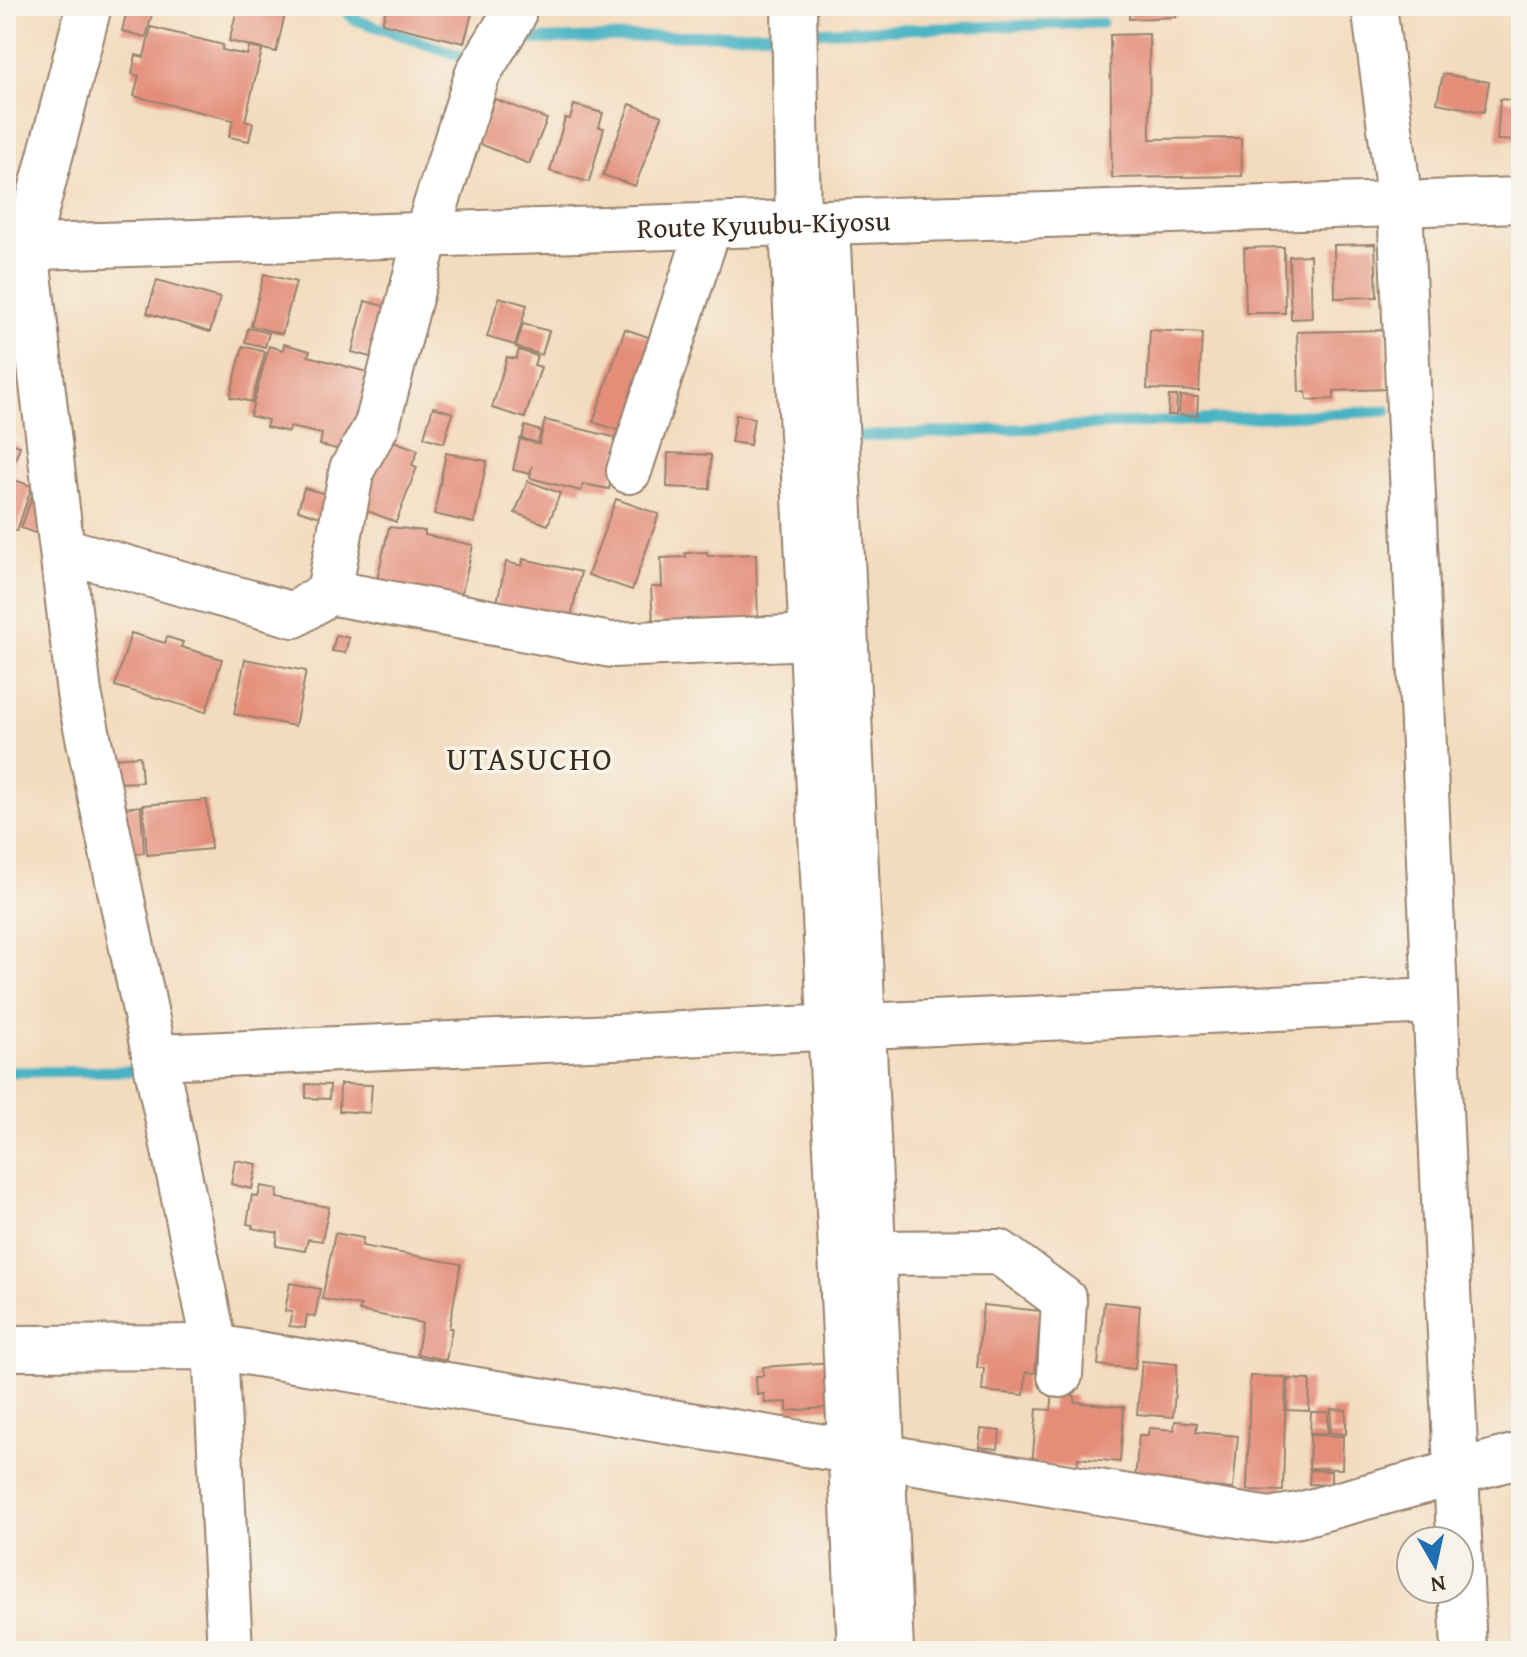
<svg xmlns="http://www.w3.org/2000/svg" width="1527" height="1657" font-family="'Gentium Book Plus',serif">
	<rect width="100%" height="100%" fill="#f7f3e8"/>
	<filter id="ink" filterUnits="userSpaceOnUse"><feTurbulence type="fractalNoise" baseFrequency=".0125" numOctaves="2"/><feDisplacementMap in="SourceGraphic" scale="16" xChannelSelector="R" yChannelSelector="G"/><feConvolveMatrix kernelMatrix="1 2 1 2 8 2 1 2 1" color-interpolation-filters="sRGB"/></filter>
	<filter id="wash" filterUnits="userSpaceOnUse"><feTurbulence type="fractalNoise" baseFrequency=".006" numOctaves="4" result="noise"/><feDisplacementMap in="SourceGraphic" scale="32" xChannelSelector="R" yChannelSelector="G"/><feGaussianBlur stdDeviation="1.8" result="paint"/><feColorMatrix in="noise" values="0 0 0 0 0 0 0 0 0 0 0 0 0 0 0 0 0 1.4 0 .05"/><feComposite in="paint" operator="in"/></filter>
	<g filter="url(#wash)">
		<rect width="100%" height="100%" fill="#f3dbbe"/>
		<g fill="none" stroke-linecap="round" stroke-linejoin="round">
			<g stroke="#46b2c3" stroke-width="11">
				<path d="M 341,6 L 354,19 L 469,59"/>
				<path d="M 806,32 L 1102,23"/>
				<path d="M 513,44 L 516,40 L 778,33"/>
				<path d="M 846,437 L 1387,411"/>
				<path d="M 6,1072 L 135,1071"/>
			</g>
		</g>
		<g id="blocks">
			<g fill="#e48e7a">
				<path d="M 128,6 L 153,10 L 146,37 L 122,31 Z"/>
				<path d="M 238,6 L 287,6 L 276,52 L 229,41 Z"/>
				<path d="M 387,6 L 474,6 L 464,43 L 382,23 Z"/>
				<path d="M 1129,6 L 1176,6 L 1176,17 L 1129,19 Z"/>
				<path d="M 151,27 L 223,45 L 222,50 L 247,55 L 249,47 L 262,50 L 245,121 L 253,123 L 249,141 L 229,137 L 233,120 L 134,96 L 139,76 L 132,74 L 136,55 L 144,57 Z"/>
				<path d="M 1149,34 L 1150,139 L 1241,138 L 1242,176 L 1112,178 L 1110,35 Z"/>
				<path d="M 1443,74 L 1489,82 L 1484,112 L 1437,103 Z"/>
				<path d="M 495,99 L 547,119 L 529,164 L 478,143 Z"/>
				<path d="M 1500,99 L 1521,101 L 1521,141 L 1497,140 Z"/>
				<path d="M 630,104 L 662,116 L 635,186 L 603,175 Z"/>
				<path d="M 574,105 L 603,113 L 599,127 L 604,128 L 589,182 L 550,171 L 565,118 L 570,119 Z"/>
				<path d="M 1375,244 L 1377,297 L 1335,298 L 1334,245 Z"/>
				<path d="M 1284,247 L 1285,313 L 1246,313 L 1244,248 Z"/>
				<path d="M 1310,255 L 1312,318 L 1291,319 L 1289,256 Z"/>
				<path d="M 264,274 L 296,282 L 282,334 L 251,326 Z"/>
				<path d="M 157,280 L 220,298 L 210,332 L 147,313 Z"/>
				<path d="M 499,297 L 527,305 L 515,345 L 487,337 Z"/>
				<path d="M 365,301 L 395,309 L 381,360 L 352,352 Z"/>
				<path d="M 523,324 L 549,331 L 542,355 L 516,347 Z"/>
				<path d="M 248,328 L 269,333 L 265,347 L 245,342 Z"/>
				<path d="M 625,329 L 660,341 L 630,434 L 593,422 Z"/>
				<path d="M 1150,330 L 1202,333 L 1199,391 L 1147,389 Z"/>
				<path d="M 1385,330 L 1386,389 L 1334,391 L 1334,399 L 1307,400 L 1306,392 L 1299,392 L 1297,332 Z"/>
				<path d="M 284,344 L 310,351 L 308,356 L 378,375 L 367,416 L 356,414 L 345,451 L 320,445 L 322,434 L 290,427 L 289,432 L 266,427 L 268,420 L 250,416 L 269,346 L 283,350 Z"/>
				<path d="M 243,346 L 265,352 L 252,402 L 230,397 Z"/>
				<path d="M 519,350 L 537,356 L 534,365 L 541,367 L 525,418 L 492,408 L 507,357 L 516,359 Z"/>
				<path d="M 1169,396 L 1177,396 L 1176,415 L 1168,415 Z"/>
				<path d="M 1180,396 L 1198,397 L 1197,416 L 1179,415 Z"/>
				<path d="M 433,407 L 453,413 L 444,443 L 424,437 Z"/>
				<path d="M 736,415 L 754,418 L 750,445 L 731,442 Z"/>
				<path d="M 545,420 L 621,439 L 609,489 L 583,484 L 581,491 L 530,478 L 532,466 L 530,474 L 513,470 L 520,439 L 539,444 Z"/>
				<path d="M 525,426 L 541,431 L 538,443 L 522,438 Z"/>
				<path d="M 388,439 L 418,450 L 412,465 L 417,467 L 396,522 L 362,509 Z"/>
				<path d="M 6,441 L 20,446 L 9,477 L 6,476 Z"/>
				<path d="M 446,453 L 487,461 L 474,523 L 434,514 Z"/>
				<path d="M 668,453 L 711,455 L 710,489 L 667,487 Z"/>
				<path d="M 6,477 L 32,486 L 17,531 L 6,527 Z"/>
				<path d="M 528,481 L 560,493 L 548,525 L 515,513 Z"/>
				<path d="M 304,488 L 334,496 L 327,519 L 298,510 Z"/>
				<path d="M 32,497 L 42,500 L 46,537 L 21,528 Z"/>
				<path d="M 616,499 L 659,514 L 632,590 L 588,575 Z"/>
				<path d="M 389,527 L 425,531 L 425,535 L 473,545 L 460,601 L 376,584 Z"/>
				<path d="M 707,552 L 708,556 L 756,554 L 758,622 L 664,627 L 663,621 L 653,621 L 651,587 L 662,587 L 661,558 L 686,557 L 685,553 Z"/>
				<path d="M 523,559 L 581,572 L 571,617 L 496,607 L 506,562 L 522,566 Z"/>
				<path d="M 131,633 L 165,643 L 167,637 L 183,642 L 181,647 L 222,659 L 206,712 L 115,686 Z"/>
				<path d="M 336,635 L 349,638 L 345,653 L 332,651 Z"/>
				<path d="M 245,659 L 306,671 L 295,726 L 234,714 Z"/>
				<path d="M 140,756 L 142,782 L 114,783 L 112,758 Z"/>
				<path d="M 207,800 L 211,849 L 147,855 L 143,805 Z"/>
				<path d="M 141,806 L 144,853 L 125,854 L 122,808 Z"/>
				<path d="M 306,1084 L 330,1085 L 329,1099 L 306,1098 Z"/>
				<path d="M 340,1084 L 372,1085 L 370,1113 L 339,1111 Z"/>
				<path d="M 235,1160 L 257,1164 L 252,1189 L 231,1184 Z"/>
				<path d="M 261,1186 L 278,1189 L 277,1198 L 329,1207 L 322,1241 L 308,1239 L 305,1251 L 276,1246 L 278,1233 L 252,1228 L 253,1225 L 247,1224 L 252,1195 L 258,1197 Z"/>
				<path d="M 335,1233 L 363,1238 L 362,1246 L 461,1264 L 449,1328 L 452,1328 L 446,1360 L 417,1354 L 422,1323 L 359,1311 L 361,1306 L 322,1299 Z"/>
				<path d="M 290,1283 L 320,1289 L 315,1317 L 307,1315 L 305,1328 L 289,1326 L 292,1312 L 285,1311 Z"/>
				<path d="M 1104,1302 L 1140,1306 L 1135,1369 L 1098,1365 Z"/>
				<path d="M 983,1305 L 1041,1311 L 1035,1373 L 1026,1372 L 1024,1395 L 982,1391 L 984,1368 L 977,1368 Z"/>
				<path d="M 1142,1361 L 1177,1364 L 1173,1417 L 1137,1414 Z"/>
				<path d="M 833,1362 L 836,1407 L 787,1411 L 787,1402 L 765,1403 L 764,1394 L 757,1395 L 756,1376 L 763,1376 L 763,1367 Z"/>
				<path d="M 1250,1376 L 1286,1377 L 1283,1491 L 1247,1490 Z"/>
				<path d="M 1288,1379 L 1310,1380 L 1309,1411 L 1287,1410 Z"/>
				<path d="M 1053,1393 L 1075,1396 L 1075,1402 L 1124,1407 L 1120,1462 L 1078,1458 L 1077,1468 L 1032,1464 L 1037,1409 L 1051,1410 Z"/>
				<path d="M 1331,1409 L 1346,1410 L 1346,1434 L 1330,1433 Z"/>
				<path d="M 1311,1412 L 1328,1412 L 1328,1433 L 1310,1433 Z"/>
				<path d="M 1175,1421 L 1197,1423 L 1196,1432 L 1238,1436 L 1233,1489 L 1135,1480 L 1139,1435 L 1148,1435 L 1149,1428 L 1174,1430 Z"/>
				<path d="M 981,1429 L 1000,1431 L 998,1449 L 979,1447 Z"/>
				<path d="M 1310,1435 L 1343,1436 L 1342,1469 L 1309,1468 Z"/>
				<path d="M 1310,1470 L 1331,1471 L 1331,1485 L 1309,1484 Z"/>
			</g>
		</g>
	</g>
	<g filter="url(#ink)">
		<use href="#blocks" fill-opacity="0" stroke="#97826e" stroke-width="2"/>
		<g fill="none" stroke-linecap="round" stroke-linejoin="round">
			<defs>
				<g id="minor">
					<path d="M 89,6 L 26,249 L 79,693 L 215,1347 L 230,1651"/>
					<path d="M 794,6 L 798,224"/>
					<path d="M 1374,6 L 1400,204 L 1464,1651"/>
					<path d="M 827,223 L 891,1651"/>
					<path d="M 792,224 L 860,1651"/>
					<path d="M 629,471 L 709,227"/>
					<path d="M 63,550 L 294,615 L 329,592 L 352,469 L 377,425 L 426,236 L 478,73 L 513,16 L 514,6"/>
					<path d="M 329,592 L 611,645 L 841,636"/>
					<path d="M 156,1057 L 1435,1001"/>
					<path d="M 873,1253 L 999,1252 L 1064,1300 L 1060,1375"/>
					<path d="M 6,1348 L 215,1347 L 1269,1520 L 1299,1515 L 1521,1455"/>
				</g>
				<g id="major">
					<path id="s1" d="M 6,248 L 1521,200"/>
				</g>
			</defs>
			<use href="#minor" stroke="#97826e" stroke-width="48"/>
			<use href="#major" stroke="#97826e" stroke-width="48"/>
			<use href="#minor" stroke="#fff" stroke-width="44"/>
			<use href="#major" stroke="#fff" stroke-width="44"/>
		</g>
	</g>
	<g text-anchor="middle" stroke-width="7" stroke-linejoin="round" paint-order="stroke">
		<g font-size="28" fill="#3b2a1e" stroke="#f7f3e8">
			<text dy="10" stroke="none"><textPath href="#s1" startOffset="758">Route Kyuubu-Kiyosu</textPath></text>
		</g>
		<g font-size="32" letter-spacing="2" fill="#3b2a1e" stroke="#f7f3e8">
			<text x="530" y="770">UTASUCHO</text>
		</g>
	</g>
	<rect width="1527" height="1657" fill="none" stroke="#f7f3e8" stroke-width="32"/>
	<g transform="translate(1435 1565) rotate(171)"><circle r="38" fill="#f7f3e8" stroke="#aca397" stroke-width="2"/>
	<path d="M0-6L14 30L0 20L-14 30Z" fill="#1f6fb2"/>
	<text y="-12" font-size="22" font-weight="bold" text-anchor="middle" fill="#3b2a1e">N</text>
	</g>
</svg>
